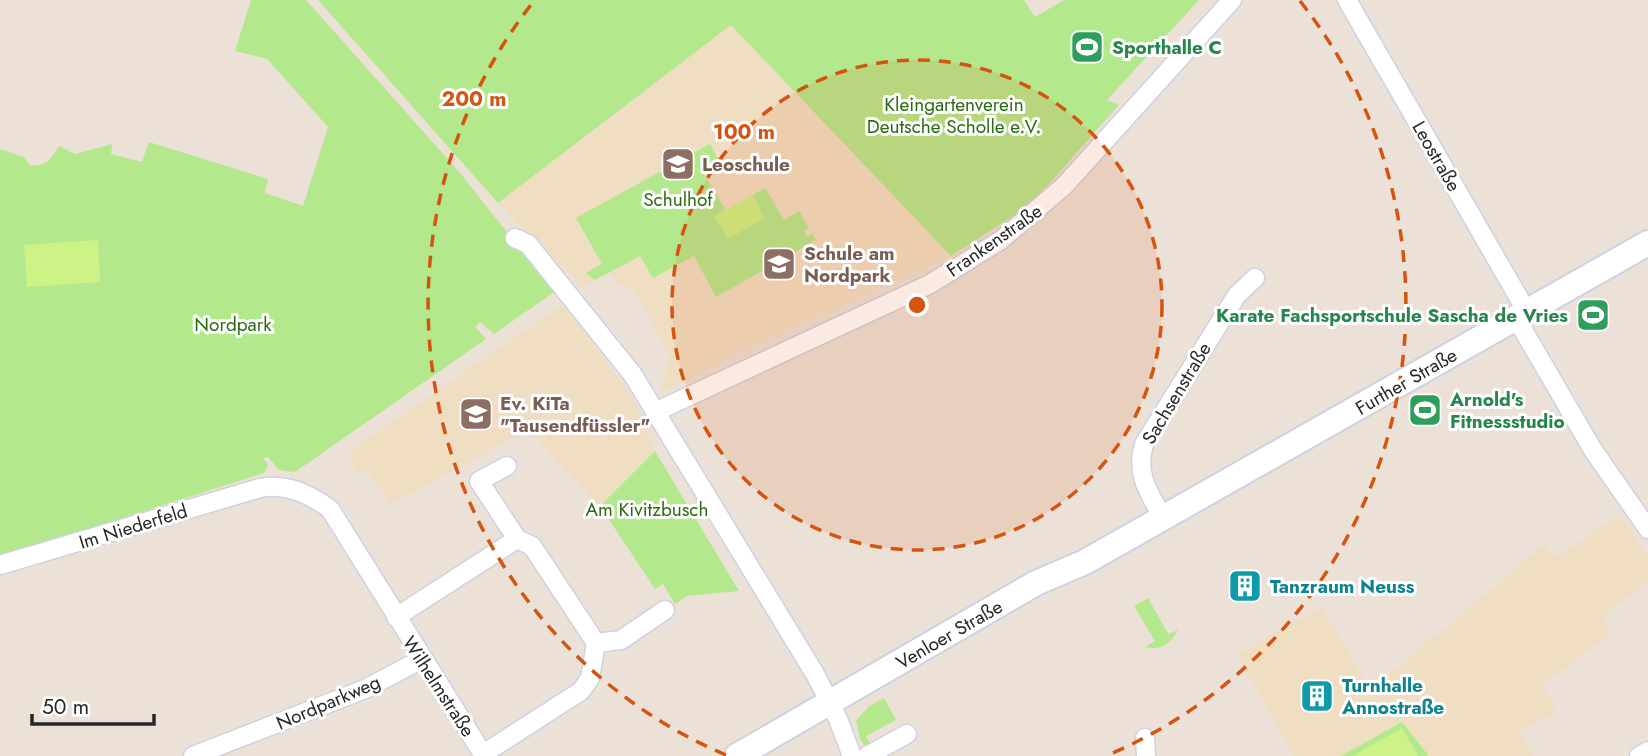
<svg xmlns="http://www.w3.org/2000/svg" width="1648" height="756" font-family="Jost,sans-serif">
	<rect width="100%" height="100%" fill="#ece1d6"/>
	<g fill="#f0dec3">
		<path d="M 731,25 L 951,256 L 740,351 L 660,394 L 670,357 L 635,291 L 614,281 L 610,272 L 582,287 L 498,203 Z"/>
		<path d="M 564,304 L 633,398 L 655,451 L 600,506 L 528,430 L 391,504 L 366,469 L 355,473 L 350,451 Z"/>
		<path d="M 1618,515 L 1648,556 L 1648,583 L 1602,616 L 1612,633 L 1543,684 L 1556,711 L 1519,732 L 1533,756 L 1429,756 L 1402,722 L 1341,756 L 1294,756 L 1237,655 L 1322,607 L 1371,690 L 1544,545 L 1557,557 Z"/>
	</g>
	<g fill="#b3e98c">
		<path d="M 251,0 L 306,0 L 461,174 L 554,292 L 494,334 L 480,322 L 475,327 L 486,339 L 295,472 L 279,470 L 268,457 L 263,458 L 268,465 L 264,473 L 0,557 L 0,149 L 24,157 L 30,165 C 46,168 52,158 59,146 L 75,154 L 112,144 L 111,154 L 142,162 L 149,142 L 268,179 L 265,193 L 303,206 L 328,127 L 267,59 L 235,51 Z"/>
		<path d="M 318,0 L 1024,0 L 1035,17 L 1064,0 L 1199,0 L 1107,100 L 1119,105 L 1047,186 L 1016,214 L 951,256 L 731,25 L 498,203 Z"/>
		<path d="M 710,144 L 720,163 L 703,172 L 725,209 L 715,217 L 728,238 L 763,218 L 753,195 L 765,188 L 784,220 L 799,211 L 809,228 L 804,231 L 807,237 L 812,234 L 816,240 L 716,297 L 694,256 L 653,278 L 640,256 L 595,280 L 586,273 L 602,264 L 576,218 Z"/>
		<path d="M 655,451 L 739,591 L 687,596 L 675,604 L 663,584 L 655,589 L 600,506 Z"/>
		<path d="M 1148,598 L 1168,634 L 1178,630 C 1171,644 1160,651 1145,647 L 1155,641 L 1134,606 Z"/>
		<path d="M 884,698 L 896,720 L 866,736 L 872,748 L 869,750 L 860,739 L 856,721 L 869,706 Z"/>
		<path d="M 1402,722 L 1429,756 L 1341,756 Z"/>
	</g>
	<g fill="#cdf286">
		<path d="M 753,195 L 764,218 L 728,239 L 715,216 Z"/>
		<path d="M 98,240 L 100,282 L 27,287 L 24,245 Z"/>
		<path d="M 1402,728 L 1418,756 L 1353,756 Z"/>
	</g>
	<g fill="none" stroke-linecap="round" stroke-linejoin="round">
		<defs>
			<g id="minor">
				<path d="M 1347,0 L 1527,312"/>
				<path d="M 515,238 L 528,244 L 633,375 L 815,674 L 838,719 L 852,756"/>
				<path d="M 1516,318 L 1593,450 L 1648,529"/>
				<path d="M 655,412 L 930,284 L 1001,240 L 1064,186 L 1232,0"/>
				<path d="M 1163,518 C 1149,493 1135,474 1144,444 L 1237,295 L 1255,278"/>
				<path d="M 0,565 L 260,488 C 287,483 309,494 330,509 L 484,756"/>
				<path d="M 396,617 L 517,539"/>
				<path d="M 596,643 L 621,640 L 665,610"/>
				<path d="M 1145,738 L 1146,756"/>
				<path d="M 483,754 L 581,691 L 590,678 L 596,643 L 532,546 L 517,539 L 479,481 L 507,466"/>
				<path d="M 193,756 L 365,689 L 422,659"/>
				<path d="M 867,756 L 907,734"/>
				<path d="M 1639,756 L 1648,751"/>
			</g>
			<path id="secondary" d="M 737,756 L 1036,583 L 1085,562 L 1648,243"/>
		</defs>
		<use href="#minor" stroke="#ccd2e2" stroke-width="21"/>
		<use href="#secondary" stroke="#ccd2e2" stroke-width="28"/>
		<use href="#minor" stroke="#fff" stroke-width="18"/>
		<use href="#secondary" stroke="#fff" stroke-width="24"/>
	</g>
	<circle cx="917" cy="305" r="245" fill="#d5540f" fill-opacity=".12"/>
	<g fill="none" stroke="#d5540f" stroke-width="3.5" stroke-dasharray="12 9">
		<circle cx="917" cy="305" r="245"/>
		<path d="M726 755A489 489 0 0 1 534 1M1300 1A489 489 0 0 1 1108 755"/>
	</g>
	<defs>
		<symbol id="stadium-square" viewBox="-11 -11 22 22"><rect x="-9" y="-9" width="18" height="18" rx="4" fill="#2e9e5b" stroke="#fff"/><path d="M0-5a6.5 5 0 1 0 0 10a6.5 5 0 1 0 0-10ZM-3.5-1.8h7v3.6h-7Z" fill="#fff"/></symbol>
		<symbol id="school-square" viewBox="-11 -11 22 22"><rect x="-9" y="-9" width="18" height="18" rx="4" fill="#8d6e63" stroke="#fff"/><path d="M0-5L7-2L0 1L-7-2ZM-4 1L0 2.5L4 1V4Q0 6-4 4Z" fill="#fff"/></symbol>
		<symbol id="building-square" viewBox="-11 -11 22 22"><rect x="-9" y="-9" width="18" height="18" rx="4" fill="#0f9aa8" stroke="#fff"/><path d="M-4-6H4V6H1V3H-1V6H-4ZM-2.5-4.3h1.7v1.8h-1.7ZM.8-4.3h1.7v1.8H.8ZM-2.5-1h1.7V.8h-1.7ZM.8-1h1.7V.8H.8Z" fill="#fff"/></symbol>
	</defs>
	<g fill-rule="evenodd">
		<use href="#stadium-square" x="1068" y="28" width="38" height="38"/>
		<use href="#school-square" x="659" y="145" width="38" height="38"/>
		<use href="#school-square" x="760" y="245" width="38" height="38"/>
		<use href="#stadium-square" x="1574" y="296" width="38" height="38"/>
		<use href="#stadium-square" x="1406" y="391" width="38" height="38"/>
		<use href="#school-square" x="457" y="395" width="38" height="38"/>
		<use href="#building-square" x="1226" y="567" width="38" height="38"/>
		<use href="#building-square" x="1298" y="677" width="38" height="38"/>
	</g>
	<g text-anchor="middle" stroke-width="6" stroke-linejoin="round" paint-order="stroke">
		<g font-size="19" font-weight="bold" fill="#27864d" stroke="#fff" text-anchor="start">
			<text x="1112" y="54">Sporthalle C</text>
			<text x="1568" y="322" text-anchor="end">Karate Fachsportschule Sascha de Vries</text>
			<text x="1450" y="406">Arnold's<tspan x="1450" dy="22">Fitnessstudio</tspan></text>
		</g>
		<g font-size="19" fill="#2b6a11" stroke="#fff">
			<text x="954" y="111">Kleingartenverein<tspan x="954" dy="22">Deutsche Scholle e.V.</tspan></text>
			<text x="678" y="206">Schulhof</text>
			<text x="233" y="331">Nordpark</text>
			<text x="647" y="516">Am Kivitzbusch</text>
		</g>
		<g font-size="19" fill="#272727" stroke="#fff">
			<text transform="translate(1437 156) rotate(60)" y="7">Leostraße</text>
			<text transform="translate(994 240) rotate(-35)" y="7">Frankenstraße</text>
			<text transform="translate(1406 381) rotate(-30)" y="7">Further Straße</text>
			<text transform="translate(1176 393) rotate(-59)" y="7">Sachsenstraße</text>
			<text transform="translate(133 526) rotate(-17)" y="7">Im Niederfeld</text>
			<text transform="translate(949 634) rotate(-30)" y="7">Venloer Straße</text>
			<text transform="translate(439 686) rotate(57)" y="7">Wilhelmstraße</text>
			<text transform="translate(328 702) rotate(-23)" y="7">Nordparkweg</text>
		</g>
		<g font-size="19" font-weight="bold" fill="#785e54" stroke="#fff" text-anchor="start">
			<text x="702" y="171">Leoschule</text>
			<text x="804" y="260">Schule am<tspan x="804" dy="22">Nordpark</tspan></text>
			<text x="500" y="410">Ev. KiTa<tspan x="500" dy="22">"Tausendfüssler"</tspan></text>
		</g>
		<g font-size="19" font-weight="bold" fill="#0d838f" stroke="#fff" text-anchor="start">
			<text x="1270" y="593">Tanzraum Neuss</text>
			<text x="1342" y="692">Turnhalle<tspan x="1342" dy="22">Annostraße</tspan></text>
		</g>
	</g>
	<circle cx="917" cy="305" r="10" fill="#d5540f" stroke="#fff" stroke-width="3.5"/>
	<g font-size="21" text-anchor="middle" font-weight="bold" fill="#d5540f" stroke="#fff" stroke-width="6" stroke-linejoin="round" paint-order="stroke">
		<text x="474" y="106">200 m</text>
		<text x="744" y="139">100 m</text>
	</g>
	<path d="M32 714v10h122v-10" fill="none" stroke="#272727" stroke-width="3.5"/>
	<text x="42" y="714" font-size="21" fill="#272727" stroke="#ffffff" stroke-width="5" paint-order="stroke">50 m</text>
</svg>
